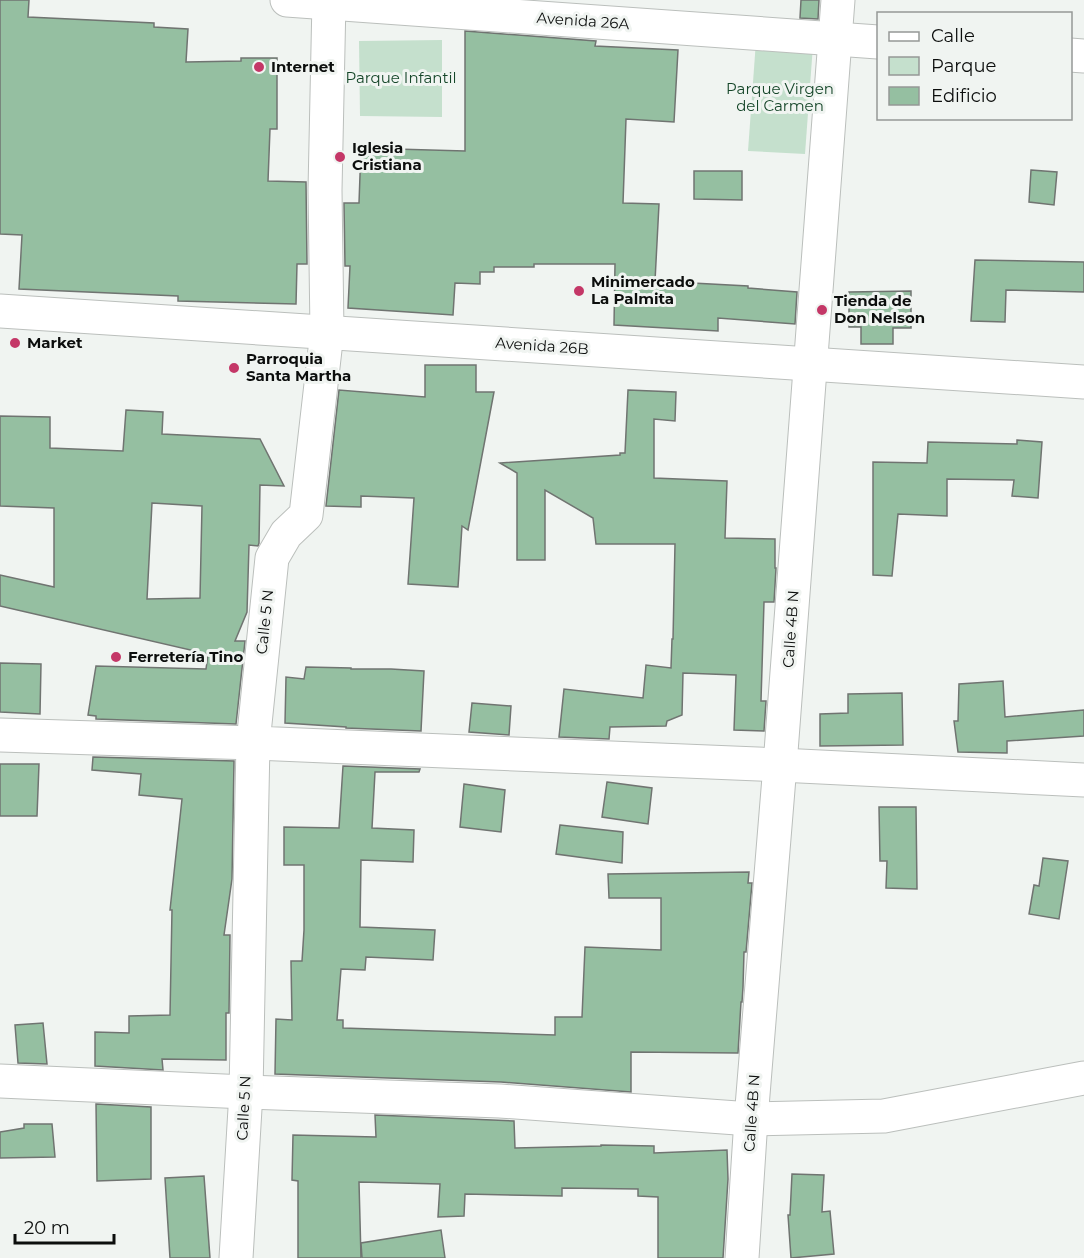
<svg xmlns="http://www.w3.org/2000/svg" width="1084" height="1258" font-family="Montserrat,sans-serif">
	<rect width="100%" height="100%" fill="#f0f4f1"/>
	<g fill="#c5e0cd">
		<path d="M 442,40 L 442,117 L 360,116 L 359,41 Z"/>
		<path d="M 756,41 L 813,45 L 805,154 L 748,151 Z"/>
	</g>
	<g fill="#95bfa1" stroke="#707471" stroke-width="1.5" fill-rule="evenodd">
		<path d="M 0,0 L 29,0 L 28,17 L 154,23 L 154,27 L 188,29 L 186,62 L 241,61 L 241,58 L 277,58 L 277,129 L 270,129 L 268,181 L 306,182 L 307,264 L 297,264 L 296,304 L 178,301 L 178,296 L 19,289 L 22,235 L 0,234 Z"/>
		<path d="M 801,0 L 819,0 L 818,19 L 800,18 Z"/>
		<path d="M 465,31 L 596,41 L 595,46 L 678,50 L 674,122 L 626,119 L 623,203 L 659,204 L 655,281 L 748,286 L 748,288 L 797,292 L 795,324 L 718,318 L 718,331 L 614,325 L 615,264 L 534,264 L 534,267 L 494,267 L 494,272 L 480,272 L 480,284 L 455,283 L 453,315 L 348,308 L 350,266 L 345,266 L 344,203 L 359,203 L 361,148 L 465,151 Z"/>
		<path d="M 1031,170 L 1057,172 L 1054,205 L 1029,202 Z"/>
		<path d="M 694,171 L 742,171 L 742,200 L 694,199 Z"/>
		<path d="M 975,260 L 1084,262 L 1084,292 L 1006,290 L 1005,322 L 971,321 Z"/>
		<path d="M 911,291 L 911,328 L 893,328 L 893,344 L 861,344 L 861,327 L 849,327 L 849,292 Z"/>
		<path d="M 425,365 L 476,365 L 476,392 L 494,392 L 468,530 L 462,526 L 458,587 L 408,584 L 414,498 L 361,496 L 361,507 L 326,506 L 339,390 L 425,397 Z"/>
		<path d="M 628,390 L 676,392 L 675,421 L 654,419 L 654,478 L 727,481 L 725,538 L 775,539 L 775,568 L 776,568 L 774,602 L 764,602 L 761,701 L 766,701 L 764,731 L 734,730 L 736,675 L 683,673 L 682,715 L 667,721 L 666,726 L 610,727 L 609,739 L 559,737 L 564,689 L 643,698 L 646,665 L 671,668 L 672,639 L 673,639 L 675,544 L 596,544 L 593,518 L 545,490 L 545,560 L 517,560 L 517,473 L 500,463 L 620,455 L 620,453 L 625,453 Z"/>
		<path d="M 126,410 L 163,412 L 162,434 L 260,439 L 284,486 L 260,485 L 259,543 L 258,546 L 249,545 L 247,612 L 235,641 L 245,641 L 236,724 L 96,719 L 96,716 L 88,715 L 96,666 L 206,669 L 208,654 L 0,606 L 0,575 L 54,587 L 54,508 L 0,506 L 0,416 L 50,417 L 50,448 L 123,451 ZM 152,503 L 202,506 L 200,598 L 147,599 Z"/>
		<path d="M 1017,440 L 1042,442 L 1038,498 L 1012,496 L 1014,480 L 947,479 L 947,516 L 898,514 L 892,576 L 873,575 L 873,462 L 927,463 L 928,442 L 1017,444 Z"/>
		<path d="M 0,663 L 41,664 L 40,714 L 0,712 Z"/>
		<path d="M 306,667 L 351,668 L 351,669 L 391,669 L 424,671 L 421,731 L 346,728 L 346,727 L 285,723 L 286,677 L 304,679 Z"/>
		<path d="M 1003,681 L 1005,717 L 1084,710 L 1084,736 L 1007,741 L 1007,753 L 958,752 L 954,721 L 958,721 L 959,684 Z"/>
		<path d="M 902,693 L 903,745 L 820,746 L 820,714 L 848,713 L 848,694 Z"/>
		<path d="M 472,703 L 511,706 L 509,735 L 469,732 Z"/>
		<path d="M 93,757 L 234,761 L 232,879 L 224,935 L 230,935 L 229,1013 L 226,1013 L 226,1060 L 162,1059 L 163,1070 L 95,1066 L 95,1032 L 129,1033 L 129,1016 L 170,1015 L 172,910 L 170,910 L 182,799 L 139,795 L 141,774 L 92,770 Z"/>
		<path d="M 0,764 L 39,764 L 37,816 L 0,816 Z"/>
		<path d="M 343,766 L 420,769 L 419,772 L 375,772 L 372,828 L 414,830 L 413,862 L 361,860 L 360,927 L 435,930 L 433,960 L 366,957 L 365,970 L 341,969 L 337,1020 L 343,1020 L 343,1028 L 555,1035 L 555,1017 L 582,1017 L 585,947 L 661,950 L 661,898 L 609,898 L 608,874 L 749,872 L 748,883 L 752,883 L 746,952 L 744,952 L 743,987 L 742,1002 L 741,1002 L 738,1053 L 631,1052 L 631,1092 L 501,1082 L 275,1074 L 276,1019 L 292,1020 L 291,961 L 302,961 L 304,930 L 304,865 L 284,865 L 284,827 L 339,828 Z"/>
		<path d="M 607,782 L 652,788 L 648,824 L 602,817 Z"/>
		<path d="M 464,784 L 505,790 L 501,832 L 460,827 Z"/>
		<path d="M 879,807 L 916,807 L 917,889 L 886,888 L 887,861 L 880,861 Z"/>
		<path d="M 560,825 L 623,832 L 622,863 L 556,854 Z"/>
		<path d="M 1043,858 L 1068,861 L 1059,919 L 1029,914 L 1034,885 L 1039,886 Z"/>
		<path d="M 43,1023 L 47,1064 L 18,1063 L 15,1025 Z"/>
		<path d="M 96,1104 L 151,1107 L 151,1179 L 97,1181 Z"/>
		<path d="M 375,1115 L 514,1121 L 515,1148 L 601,1146 L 601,1145 L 654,1146 L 654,1153 L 727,1150 L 728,1179 L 723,1258 L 658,1258 L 658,1197 L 638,1196 L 638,1189 L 562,1188 L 562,1196 L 465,1194 L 464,1216 L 438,1217 L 440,1184 L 359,1182 L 361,1258 L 298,1258 L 298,1181 L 292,1180 L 293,1135 L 376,1137 Z"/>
		<path d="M 24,1124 L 52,1124 L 55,1157 L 0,1158 L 0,1132 L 24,1128 Z"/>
		<path d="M 792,1174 L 824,1175 L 822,1212 L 830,1211 L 834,1254 L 791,1258 L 788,1215 L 790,1215 Z"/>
		<path d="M 204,1176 L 210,1258 L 170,1258 L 165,1178 Z"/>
		<path d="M 441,1230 L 445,1258 L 362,1258 L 361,1243 Z"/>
	</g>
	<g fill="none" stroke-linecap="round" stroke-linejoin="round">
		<defs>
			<g id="minor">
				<path d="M 287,0 L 878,42"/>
				<path d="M 329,0 L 325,190 L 327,332 L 306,515 L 286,534 L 272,558 L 253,743 L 780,765 L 1084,780"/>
				<path d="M 1070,55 L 1084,56"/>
				<path d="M 0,311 L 1084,382"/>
				<path d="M 0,1081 L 246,1092 L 500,1101 L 751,1119 L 884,1116 L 1084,1078"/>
				<path d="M 742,1258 L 751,1119 L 780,765 L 838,0"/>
			</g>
			<path id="tertiary" d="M 0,735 L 253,743 L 246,1092 L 236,1258"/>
		</defs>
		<use href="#minor" stroke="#bbbfbc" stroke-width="35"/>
		<use href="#tertiary" stroke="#bbbfbc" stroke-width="35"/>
		<use href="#minor" stroke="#fff" stroke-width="33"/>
		<use href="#tertiary" stroke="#fff" stroke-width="33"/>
	</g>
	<g fill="#c43767" stroke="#f0f4f1" stroke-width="2">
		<circle cx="259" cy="67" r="6"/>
		<circle cx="340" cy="157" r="6"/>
		<circle cx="579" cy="291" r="6"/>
		<circle cx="822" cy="310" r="6"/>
		<circle cx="15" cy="343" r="6"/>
		<circle cx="234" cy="368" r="6"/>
		<circle cx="116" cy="657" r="6"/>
	</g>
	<g text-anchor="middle" stroke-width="6" stroke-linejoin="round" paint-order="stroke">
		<g font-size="15" fill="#0c0e0d" stroke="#f0f4f1">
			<text transform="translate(583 21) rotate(4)" y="5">Avenida 26A</text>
			<text transform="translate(542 346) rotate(4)" y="5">Avenida 26B</text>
			<text transform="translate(265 622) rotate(-84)" y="5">Calle 5 N</text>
			<text transform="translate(791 629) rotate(-86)" y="5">Calle 4B N</text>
			<text transform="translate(244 1108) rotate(-87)" y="5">Calle 5 N</text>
			<text transform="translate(752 1113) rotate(-86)" y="5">Calle 4B N</text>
		</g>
		<g font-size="15" font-weight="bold" fill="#0c0e0d" stroke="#f0f4f1" text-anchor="start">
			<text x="271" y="72">Internet</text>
			<text x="352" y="153">Iglesia<tspan x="352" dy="17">Cristiana</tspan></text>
			<text x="591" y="287">Minimercado<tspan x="591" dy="17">La Palmita</tspan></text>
			<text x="834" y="306">Tienda de<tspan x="834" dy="17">Don Nelson</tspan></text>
			<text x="27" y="348">Market</text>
			<text x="246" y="364">Parroquia<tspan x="246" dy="17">Santa Martha</tspan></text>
			<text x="128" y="662">Ferretería Tino</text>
		</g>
		<g font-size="15" fill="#154629" stroke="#f0f4f1">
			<text x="401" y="83">Parque Infantil</text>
			<text x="780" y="94">Parque Virgen<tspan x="780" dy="17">del Carmen</tspan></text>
		</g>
	</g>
	<rect x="877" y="12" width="195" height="108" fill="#f0f4f1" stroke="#959896" stroke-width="1.5"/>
	<rect x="889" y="32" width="30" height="9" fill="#ffffff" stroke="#959896" stroke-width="1.5"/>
	<text x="931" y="42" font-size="18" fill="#0c0e0d">Calle</text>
	<rect x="889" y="57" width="30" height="18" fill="#c5e0cd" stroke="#959896" stroke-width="1.5"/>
	<text x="931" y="72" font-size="18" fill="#0c0e0d">Parque</text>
	<rect x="889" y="87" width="30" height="18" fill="#95bfa1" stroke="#959896" stroke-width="1.5"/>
	<text x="931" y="102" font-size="18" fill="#0c0e0d">Edificio</text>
	<path d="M15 1234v9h99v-9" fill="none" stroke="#0c0e0d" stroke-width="3"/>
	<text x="24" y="1234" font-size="18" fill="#0c0e0d" stroke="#f0f4f1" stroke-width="4.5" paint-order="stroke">20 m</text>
</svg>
